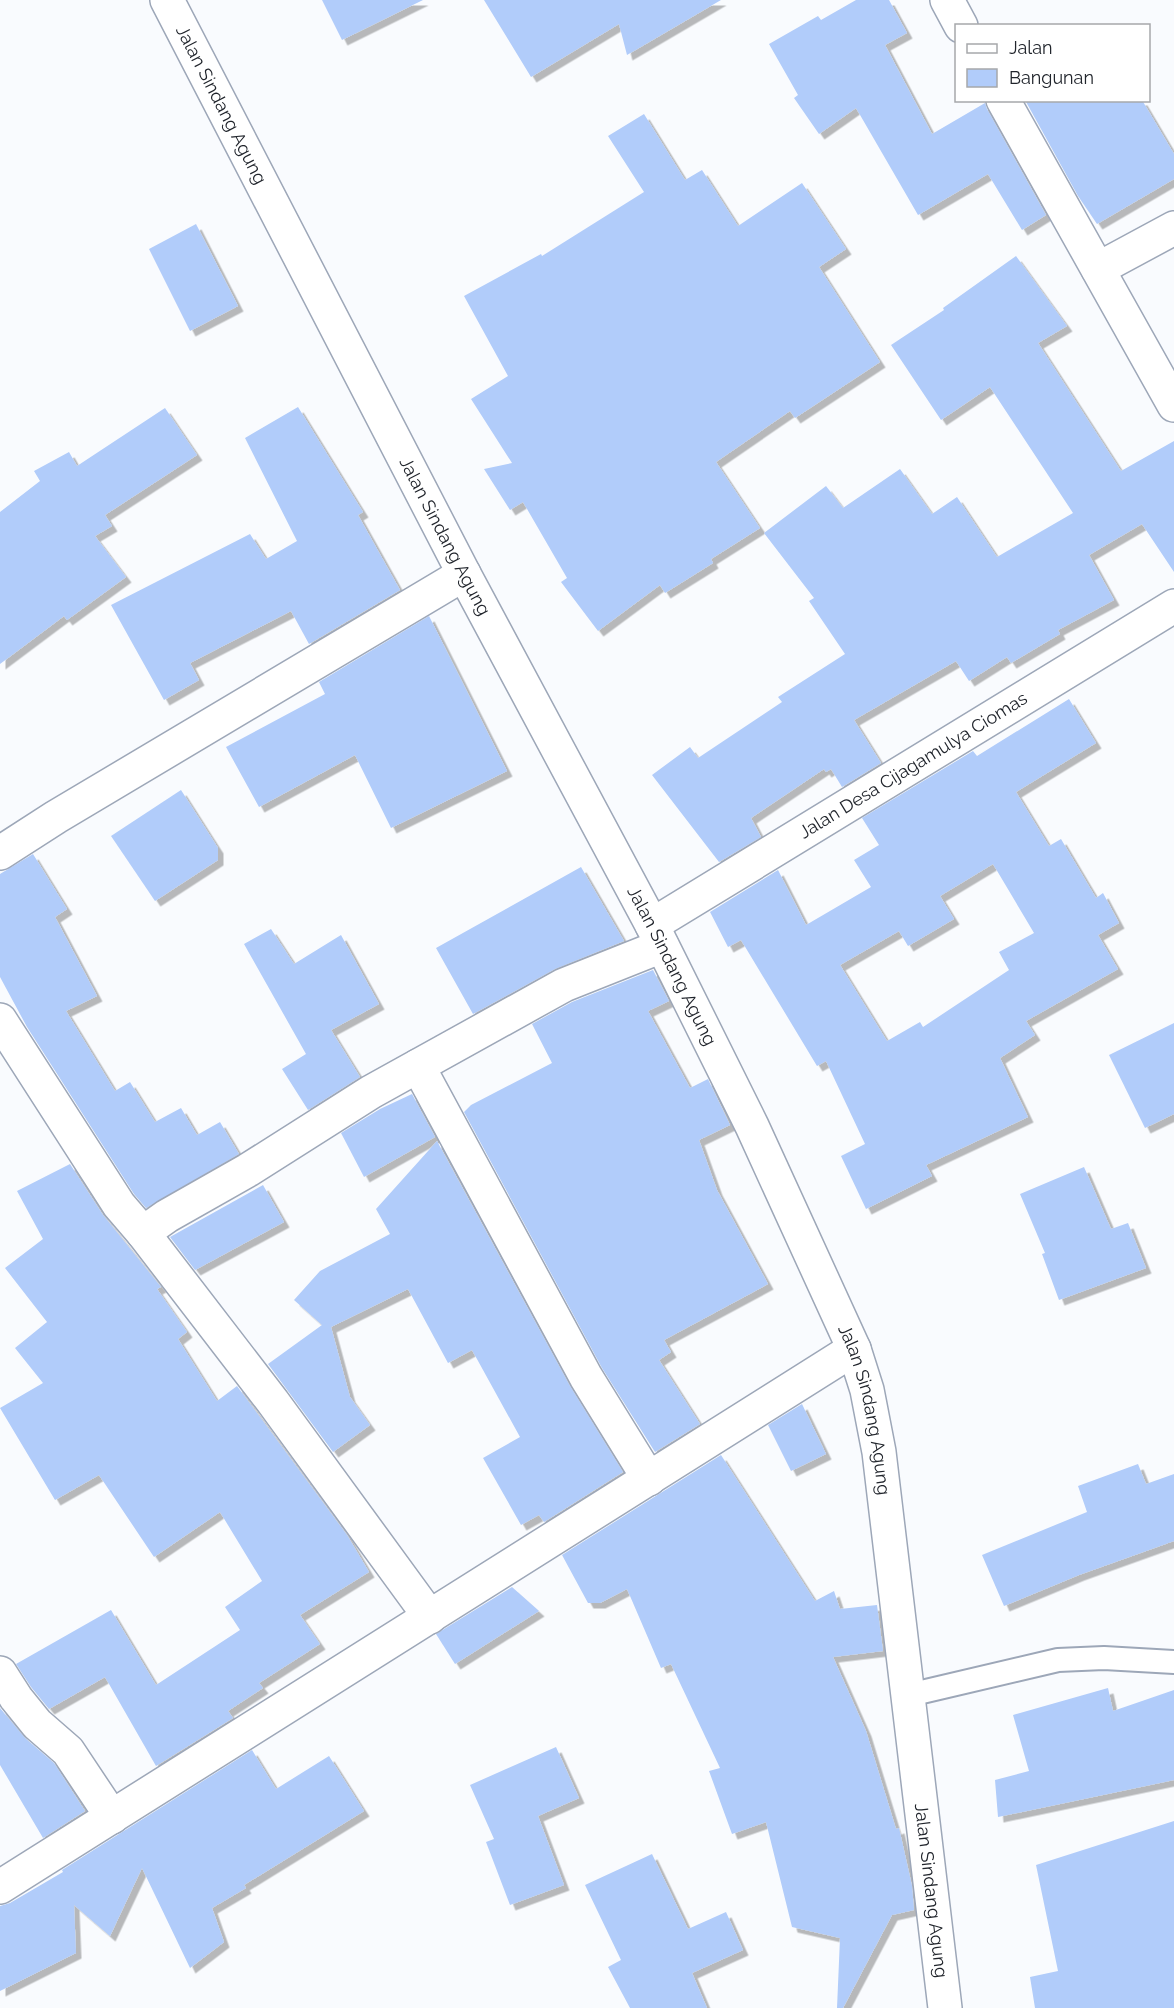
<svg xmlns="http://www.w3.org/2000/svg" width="1174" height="2008" font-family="Raleway,sans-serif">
	<defs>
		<filter id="shadow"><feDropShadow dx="5.5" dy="5.5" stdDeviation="0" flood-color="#0004"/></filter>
	</defs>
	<rect width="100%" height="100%" fill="#f9fbfe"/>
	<g fill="#b1ccfa" fill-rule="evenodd" filter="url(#shadow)">
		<path d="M 322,0 L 423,0 L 342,40 Z"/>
		<path d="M 484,0 L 721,0 L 627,55 L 619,24 L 531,77 Z"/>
		<path d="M 856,0 L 889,0 L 907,33 L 885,45 L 932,134 L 985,103 L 987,109 L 1046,215 L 1022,230 L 988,174 L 918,215 L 856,108 L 819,134 L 794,98 L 798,95 L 769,44 L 818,16 L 821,20 Z"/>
		<path d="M 1025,100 L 1142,100 L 1174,154 L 1174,179 L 1097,224 L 1078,196 Z"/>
		<path d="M 644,114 L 685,180 L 702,170 L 738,226 L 802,183 L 846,249 L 819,267 L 880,362 L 795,418 L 790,411 L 716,462 L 760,528 L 711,559 L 713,563 L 665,593 L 660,585 L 598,631 L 561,582 L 567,578 L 523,502 L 510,510 L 484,469 L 512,463 L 471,399 L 508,376 L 464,296 L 541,254 L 542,256 L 644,192 L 608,136 Z"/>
		<path d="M 196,224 L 238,306 L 190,331 L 149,249 Z"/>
		<path d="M 1016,256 L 1067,326 L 1038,343 L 1121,471 L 1174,441 L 1174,572 L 1142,524 L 1089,555 L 1114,600 L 1058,630 L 1060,634 L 1011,663 L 1007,657 L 969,681 L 956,661 L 854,720 L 881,763 L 842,787 L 831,769 L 826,772 L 824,769 L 751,818 L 761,837 L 719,862 L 652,775 L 690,747 L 698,758 L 782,702 L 778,697 L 845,654 L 809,601 L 814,598 L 764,533 L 826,486 L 843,508 L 900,469 L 932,514 L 957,497 L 997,557 L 1073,513 L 990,387 L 941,420 L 891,345 L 944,310 L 943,308 Z"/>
		<path d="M 298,407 L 363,512 L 358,515 L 400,590 L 309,644 L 291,611 L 190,663 L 199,680 L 164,700 L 111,605 L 250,534 L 266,559 L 297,541 L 245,438 Z"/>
		<path d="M 165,408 L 197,455 L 105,515 L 112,526 L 95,536 L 126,577 L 67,620 L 64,616 L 0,664 L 0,512 L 40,481 L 34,471 L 69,452 L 77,466 Z"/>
		<path d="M 429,616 L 507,771 L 391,828 L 355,755 L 259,807 L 226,747 L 325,694 L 319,682 Z"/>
		<path d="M 1069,699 L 1096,743 L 1016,792 L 1049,846 L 1061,839 L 1096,898 L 1103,893 L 1119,923 L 1098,935 L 1118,969 L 1026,1021 L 1035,1035 L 1000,1058 L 1028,1117 L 926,1165 L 932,1176 L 866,1209 L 841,1156 L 865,1144 L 826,1061 L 817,1066 L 741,940 L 728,947 L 710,912 L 778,870 L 806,925 L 871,887 L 854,860 L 879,845 L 862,818 L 973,751 L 977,756 ZM 993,864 L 1034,933 L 999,952 L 1009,970 L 923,1027 L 920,1022 L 887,1041 L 840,965 L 899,931 L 908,946 L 954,919 L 940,896 Z"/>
		<path d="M 181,790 L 218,848 L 218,860 L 155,901 L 111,836 Z"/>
		<path d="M 33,854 L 67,909 L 55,917 L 97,996 L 66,1011 L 115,1091 L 130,1082 L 155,1122 L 181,1108 L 197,1135 L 220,1122 L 239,1154 L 146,1208 L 134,1194 L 27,1027 L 0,977 L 0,874 Z"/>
		<path d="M 581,867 L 624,941 L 555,969 L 473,1014 L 436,948 Z"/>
		<path d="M 271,929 L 294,964 L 341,935 L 379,1004 L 331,1030 L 360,1077 L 308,1110 L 282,1069 L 306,1054 L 244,944 Z"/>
		<path d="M 653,970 L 669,1001 L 648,1011 L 690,1088 L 708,1079 L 730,1125 L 699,1140 L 717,1190 L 768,1284 L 664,1340 L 671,1352 L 659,1360 L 700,1424 L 655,1452 L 602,1368 L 464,1112 L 471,1105 L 552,1063 L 532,1024 L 572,1002 Z"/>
		<path d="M 1174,1023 L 1174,1114 L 1145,1128 L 1109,1055 Z"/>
		<path d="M 412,1094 L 435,1137 L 364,1177 L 341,1133 L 380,1109 Z"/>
		<path d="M 437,1141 L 570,1386 L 623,1472 L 544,1522 L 539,1515 L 521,1525 L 483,1458 L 520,1437 L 472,1350 L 448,1363 L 408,1289 L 331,1327 L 350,1397 L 370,1425 L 333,1452 L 268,1364 L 322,1325 L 294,1300 L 320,1271 L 390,1234 L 376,1209 Z"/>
		<path d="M 70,1164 L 103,1215 L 161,1287 L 157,1289 L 187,1332 L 178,1339 L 217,1401 L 237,1386 L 347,1535 L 369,1572 L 300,1615 L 320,1644 L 259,1683 L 263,1688 L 228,1711 L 233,1718 L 156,1766 L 105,1677 L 49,1709 L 31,1687 L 16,1664 L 111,1610 L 156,1685 L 240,1630 L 225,1607 L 262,1581 L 220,1512 L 154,1557 L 99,1475 L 55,1500 L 0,1408 L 43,1383 L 15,1348 L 47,1322 L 5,1268 L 43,1239 L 17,1191 Z"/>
		<path d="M 1084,1167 L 1111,1229 L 1128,1223 L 1146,1268 L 1059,1300 L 1042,1254 L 1045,1253 L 1020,1194 Z"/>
		<path d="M 263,1185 L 284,1222 L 195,1270 L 170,1237 Z"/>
		<path d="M 802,1404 L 826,1454 L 791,1471 L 768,1425 Z"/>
		<path d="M 721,1455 L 815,1601 L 834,1591 L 840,1609 L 877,1605 L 883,1651 L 833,1657 L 866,1731 L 896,1829 L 899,1828 L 912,1886 L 914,1910 L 892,1915 L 843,2008 L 837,2008 L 840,1938 L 792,1927 L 766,1822 L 732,1834 L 709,1771 L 720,1768 L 671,1664 L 661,1668 L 627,1589 L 600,1603 L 588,1603 L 562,1555 Z"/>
		<path d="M 1138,1464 L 1146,1484 L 1174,1474 L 1174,1541 L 1079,1575 L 1004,1606 L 982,1555 L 1087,1512 L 1078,1486 Z"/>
		<path d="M 512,1587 L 539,1611 L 455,1664 L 436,1634 Z"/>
		<path d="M 1108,1688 L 1113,1711 L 1174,1690 L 1174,1780 L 998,1817 L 995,1780 L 1029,1771 L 1013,1715 Z"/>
		<path d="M 0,1708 L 25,1738 L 54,1763 L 85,1811 L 43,1838 L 0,1765 Z"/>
		<path d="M 556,1747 L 579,1798 L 538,1816 L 564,1885 L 510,1905 L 486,1842 L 494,1839 L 470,1785 Z"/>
		<path d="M 252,1750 L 276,1789 L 329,1756 L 364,1811 L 244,1885 L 246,1888 L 212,1908 L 224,1942 L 190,1968 L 142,1868 L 110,1936 L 74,1905 L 76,1953 L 0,1991 L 0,1906 L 10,1903 L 63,1872 L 62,1870 Z"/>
		<path d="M 1174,1821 L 1174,2008 L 1035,2008 L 1030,1977 L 1058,1971 L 1036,1865 Z"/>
		<path d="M 652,1854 L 688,1929 L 726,1912 L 743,1950 L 692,1973 L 707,2008 L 630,2008 L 608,1967 L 621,1960 L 585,1885 Z"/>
	</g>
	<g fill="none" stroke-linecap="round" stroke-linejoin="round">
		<defs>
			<path id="service" d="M 909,1695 L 1058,1660 L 1104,1658 L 1174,1662"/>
			<g id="minor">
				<path d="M 947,0 L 961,26"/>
				<path d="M 1003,100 L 1174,405"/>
				<path d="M 1098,269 L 1174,228"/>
				<path d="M 0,853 L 56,817 L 464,574"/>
				<path id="s1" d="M 652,925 L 1174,606"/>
				<path d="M 0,1020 L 119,1205 L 143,1233 L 167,1216 L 248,1170 L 371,1092 L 564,985 L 662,946"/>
				<path d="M 418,1066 L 586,1377 L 649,1479"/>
				<path d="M 143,1233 L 273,1402 L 430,1617"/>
				<path d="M 0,1673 L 16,1698 L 37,1724 L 68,1751 L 112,1817"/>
				<path d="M 0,1887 L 854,1349"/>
			</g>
			<g id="primary">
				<path id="s2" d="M 167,0 L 464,574 L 652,925 L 752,1126 L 854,1349 L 867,1390 L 879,1452 L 945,2008"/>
			</g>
		</defs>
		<use href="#service" stroke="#9da7b8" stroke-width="26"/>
		<use href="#minor" stroke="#9da7b8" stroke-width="36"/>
		<use href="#primary" stroke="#9da7b8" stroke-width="36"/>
		<use href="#service" stroke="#fff" stroke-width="22"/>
		<use href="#minor" stroke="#fff" stroke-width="33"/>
		<use href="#primary" stroke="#fff" stroke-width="33"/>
	</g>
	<g text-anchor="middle" stroke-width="5" stroke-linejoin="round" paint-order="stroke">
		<g font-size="18" fill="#21252c" stroke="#fff">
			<text dy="6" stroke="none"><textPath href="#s2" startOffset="118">Jalan Sindang Agung</textPath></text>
			<text dy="6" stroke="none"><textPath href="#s2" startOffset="604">Jalan Sindang Agung</textPath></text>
			<text dy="6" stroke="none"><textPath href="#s1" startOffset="306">Jalan Desa Cijagamulya Ciomas</textPath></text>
			<text dy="6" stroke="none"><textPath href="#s2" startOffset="1090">Jalan Sindang Agung</textPath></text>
			<text dy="6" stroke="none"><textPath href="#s2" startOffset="1576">Jalan Sindang Agung</textPath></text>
			<text dy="6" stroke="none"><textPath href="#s2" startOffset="2062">Jalan Sindang Agung</textPath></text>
		</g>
	</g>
	<rect x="955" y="24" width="195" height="78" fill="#ffffff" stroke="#a6a8ab" stroke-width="1.5"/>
	<rect x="967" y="44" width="30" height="9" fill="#ffffff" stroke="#a6a8ab" stroke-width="1.5"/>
	<text x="1009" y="54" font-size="18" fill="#21252c">Jalan</text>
	<rect x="967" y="69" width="30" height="18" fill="#b1ccfa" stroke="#a6a8ab" stroke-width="1.5"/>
	<text x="1009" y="84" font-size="18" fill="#21252c">Bangunan</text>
</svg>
